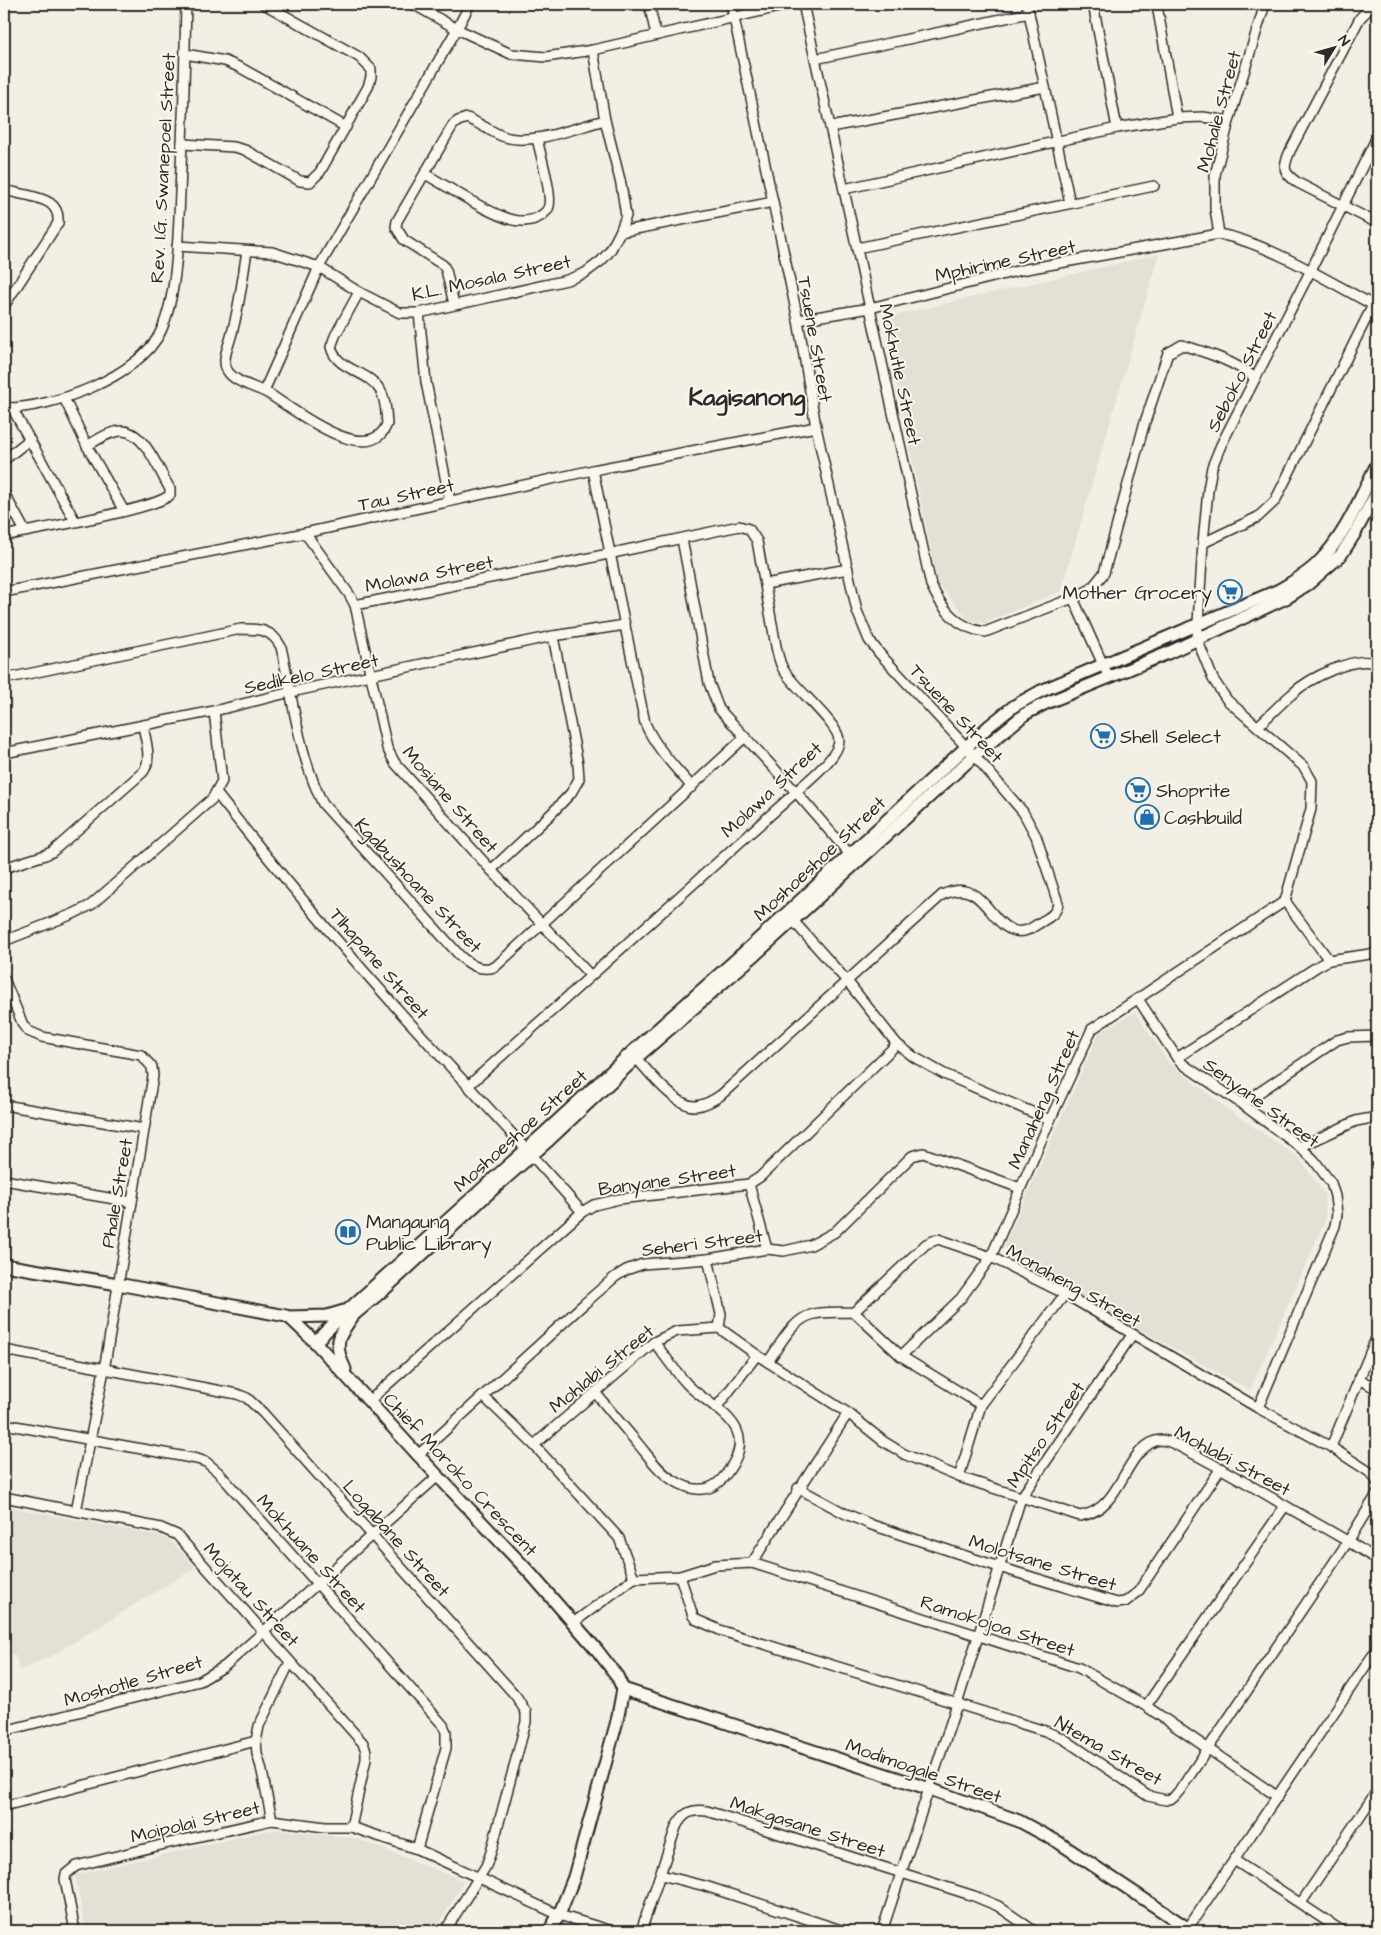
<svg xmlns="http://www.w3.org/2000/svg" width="1381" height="1935" font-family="'Architects Daughter',sans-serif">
	<rect width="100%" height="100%" fill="#f3efe4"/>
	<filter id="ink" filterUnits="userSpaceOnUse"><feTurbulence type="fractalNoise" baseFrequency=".02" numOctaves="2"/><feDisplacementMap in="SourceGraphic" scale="10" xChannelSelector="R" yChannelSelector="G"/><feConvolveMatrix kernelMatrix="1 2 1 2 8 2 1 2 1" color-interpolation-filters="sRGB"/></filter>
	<g filter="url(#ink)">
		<g fill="#e4e0d6">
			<path d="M 1159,254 L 1061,591 L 985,623 L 970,621 L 938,584 L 883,318 Z"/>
			<path d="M 1135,1012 L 1169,1063 L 1229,1110 L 1299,1158 L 1324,1193 L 1326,1219 L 1250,1390 L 1010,1259 L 1004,1246 L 1099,1033 Z"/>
			<path d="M 4,1506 L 157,1535 L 170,1540 L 196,1567 L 50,1657 L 19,1670 L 15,1655 L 4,1653 Z"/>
			<path d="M 274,1829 L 355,1838 L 464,1881 L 435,1931 L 86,1931 L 75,1875 Z"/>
		</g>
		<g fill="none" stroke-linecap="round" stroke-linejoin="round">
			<defs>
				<g id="minor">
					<path d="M 413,4 L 457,29 L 511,54 L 546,57 L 593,50 L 792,4"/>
					<path d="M 649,4 L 656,35"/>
					<path d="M 803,4 L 931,585 C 942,609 957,628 985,632 L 1073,598 L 1091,589 L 1104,573 L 1144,425 L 1168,353 L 1182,345 C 1208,353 1234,361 1255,378"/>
					<path d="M 1027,4 L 1070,203"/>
					<path d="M 1093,4 L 1117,128"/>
					<path d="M 1154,4 L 1158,11 L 1177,118"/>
					<path d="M 1377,5 L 1368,10 L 1360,18 L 1290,151 C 1283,168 1282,172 1298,183 L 1377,223"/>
					<path d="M 185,54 L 225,61 L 241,68 L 346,127"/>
					<path d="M 815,59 L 1029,13"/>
					<path d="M 830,127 L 1045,87"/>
					<path d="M 182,144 L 234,147 L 245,150 L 300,181 L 310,182 L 320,172 L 368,87 L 371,77 L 371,69 L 359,57 L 264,4"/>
					<path d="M 425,174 C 449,187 488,214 513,220 C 521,222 532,221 539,217 C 544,214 548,211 549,206 C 552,191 540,154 537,138"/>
					<path d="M 844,189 L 1117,128 L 1177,118 L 1203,117 L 1229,121"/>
					<path d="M 4,191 C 12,191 19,194 27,195 C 43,199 60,202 58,223 L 4,306"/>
					<path d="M 620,232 L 773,202"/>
					<path d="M 1219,234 L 1215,209 L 1215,175 L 1229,121 L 1265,4"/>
					<path d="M 177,246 L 272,252 L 319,267 L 359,292 L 400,313 L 419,313 L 567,280 L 585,273 L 601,261 L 610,251 L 620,232 L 626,216 L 621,184 L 605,120 L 593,50"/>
					<path d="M 857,248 L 1154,186"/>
					<path d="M 247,251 C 242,281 239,311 230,340 C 227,350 222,361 227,370 C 234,383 257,387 269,394 C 292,408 369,470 387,424 C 386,413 386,399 380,390 C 368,370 337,371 331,347 L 335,336 L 359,292"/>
					<path d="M 454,304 L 446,270 L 443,265 L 404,240 L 396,227 L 397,221 L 453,125 L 458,121 L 467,118 C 479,123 490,131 502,136 C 530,147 577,127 605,120"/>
					<path d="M 419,313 L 426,382 L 450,501"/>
					<path d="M 798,320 L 870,308 L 1021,270 L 1219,234 C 1271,244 1329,282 1377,307"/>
					<path d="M 264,391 L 319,267 L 457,29 L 470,4"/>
					<path d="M 64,398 L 87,446 L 124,511"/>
					<path d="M 4,408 C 51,409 140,377 161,331 C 178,292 178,235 180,193 C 183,130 185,67 186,4"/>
					<path d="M 12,408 L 75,521"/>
					<path d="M 4,460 L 29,440"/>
					<path d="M 593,470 L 645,723 C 655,747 675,767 692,787"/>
					<path d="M 4,493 L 25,531"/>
					<path d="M 305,533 L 349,594 L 355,605 L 387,748 L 395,763 L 491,870 L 590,975"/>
					<path d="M 4,536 C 32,530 154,510 170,495 L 170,489 C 160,473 145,431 122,431 C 110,431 97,440 87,446"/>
					<path d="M 682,539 L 709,683 L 719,709 L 796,792 L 853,858"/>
					<path d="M 1203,543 L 1258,517 L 1275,501 L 1373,305"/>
					<path d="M 765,584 L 848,569"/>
					<path d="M 4,592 L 305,533 L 593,470 L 816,427"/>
					<path d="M 1073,598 L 1109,678"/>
					<path d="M 355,605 L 580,560 L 739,526 L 749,529 L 757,541 C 762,569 767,597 772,624 C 775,638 776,656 783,669 C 793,687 838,723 839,740 C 840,756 807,781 796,792 L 468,1086"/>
					<path d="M 4,679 L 241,629 C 259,629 272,629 281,647 C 293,700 299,756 323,804 L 461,957 C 472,966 480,971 495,967 L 744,738"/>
					<path d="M 1258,726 C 1269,716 1280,704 1292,694 C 1308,679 1356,654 1377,664"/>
					<path d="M 4,753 L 214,711 L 291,692 L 553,636 L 625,625"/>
					<path d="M 216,793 C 276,869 337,942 401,1013 C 461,1079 523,1144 582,1212"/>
					<path d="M 4,868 L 45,855 L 52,852 L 143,772 C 153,759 145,740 143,725"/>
					<path d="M 491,870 L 550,815 L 571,793 L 579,779 L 578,764 L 553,636"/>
					<path d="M 1285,901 L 1311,809 L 1312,781 L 1304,767 L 1227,700 L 1213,679 L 1197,639 L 1203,543 L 1208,490 L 1212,467 L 1221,445 L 1310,272 L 1377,137"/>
					<path d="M 1285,901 L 1329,960"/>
					<path d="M 789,916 L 847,981 L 897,1044 L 914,1057 L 944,1074 L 1050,1120"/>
					<path d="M 4,941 L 73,914 L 91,905 L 212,799 L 222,781 L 214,711"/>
					<path d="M 4,979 L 23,1025 L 28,1031 L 42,1037 L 141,1055 L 152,1067 L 153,1076 L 104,1370 L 76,1511"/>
					<path d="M 1138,999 L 1177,1058 L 1184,1065 L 1242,1104 L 1300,1147 L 1314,1160 L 1331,1183 L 1335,1196 L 1337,1214 L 1335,1226 L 1258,1408"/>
					<path d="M 636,1058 C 649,1072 677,1108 696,1106 C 706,1105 714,1100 721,1095 L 942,895 C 987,873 990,937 1024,931 C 1030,930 1036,925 1041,922 C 1050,917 1057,913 1058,903 L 1036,836 L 1023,812 L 982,764 L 880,654 L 869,640 L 857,611 L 816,427 L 798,320 L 731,4"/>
					<path d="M 1177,1058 L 1318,966 L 1329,960 L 1377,953"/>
					<path d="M 1242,1104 L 1337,1040 L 1348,1037 L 1377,1036"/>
					<path d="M 4,1105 L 144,1129"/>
					<path d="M 1300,1147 L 1356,1121 L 1377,1117"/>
					<path d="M 4,1180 L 132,1202"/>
					<path d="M 749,1184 L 767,1249"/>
					<path d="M 708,1259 L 721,1314 L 719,1328"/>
					<path d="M 854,1312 L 901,1356 L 981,1405"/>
					<path d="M 4,1350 L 237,1394 L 247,1398 L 263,1413 L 516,1696 L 526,1712 L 526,1722 L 491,1852 L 486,1866 L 445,1931"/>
					<path d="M 901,1356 L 961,1298 L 991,1257 L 1050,1120 L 1092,1029 L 1285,901"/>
					<path d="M 768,1362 C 780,1345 792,1319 814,1314 C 827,1311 841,1313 854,1312 L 926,1244 L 938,1239 L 991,1257 L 1065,1294 L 1258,1408 L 1331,1447 L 1368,1471 L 1375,1477 L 1377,1482"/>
					<path d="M 1359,1379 L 1377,1389"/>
					<path d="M 595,1392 C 609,1410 624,1427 639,1445 C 649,1457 660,1473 673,1480 C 681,1485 693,1490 702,1489 C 714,1489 723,1479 729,1470 C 737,1458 743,1445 737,1431 C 729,1412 701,1399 687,1384 C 675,1371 665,1356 654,1342"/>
					<path d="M 483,1396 L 534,1445 L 619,1538 L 634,1578"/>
					<path d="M 369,1401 L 582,1212 L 594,1205 L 619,1199 L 749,1184 L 760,1177 L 897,1044"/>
					<path d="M 716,1408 L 757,1355"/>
					<path d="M 4,1424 L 197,1459 L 206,1462 L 218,1472 L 443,1725 L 446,1732 L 446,1748 L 417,1849"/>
					<path d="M 534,1445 L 654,1342 L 677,1331 L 719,1328 L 757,1355 L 848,1413 L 883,1441 L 904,1454 L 959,1477 L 1080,1516 C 1120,1510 1122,1459 1151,1443 C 1154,1441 1159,1440 1162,1440 C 1172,1441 1182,1448 1190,1452 C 1221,1468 1250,1485 1279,1502 C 1312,1522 1346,1538 1377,1560"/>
					<path d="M 1331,1447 L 1377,1336"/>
					<path d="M 418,1455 L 585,1303 L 615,1277 L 626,1270 L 643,1264 L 708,1259 L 767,1249 L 784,1251 L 811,1245 L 835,1232 L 912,1156 L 923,1153 L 932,1156 L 1020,1188"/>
					<path d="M 959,1477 L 981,1405 L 1065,1294"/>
					<path d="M 798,1488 L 844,1513 L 872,1525 L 999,1567 L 1117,1603 L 1125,1602 L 1138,1592 L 1221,1468"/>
					<path d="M 4,1497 L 161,1528 L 177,1535 L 363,1743 L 366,1751 L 366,1759 L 351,1827"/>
					<path d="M 752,1563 L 848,1413"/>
					<path d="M 680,1576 L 693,1616 L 697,1620 L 722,1631 L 1045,1731 L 1064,1739 L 1148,1796 L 1166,1800 L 1173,1798 L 1180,1790 L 1349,1540 L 1377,1494"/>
					<path d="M 573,1623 L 634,1578 L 680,1576 L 715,1565 L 752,1563 L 1079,1668 L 1146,1706 L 1278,1797"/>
					<path d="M 1146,1706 L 1285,1506"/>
					<path d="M 4,1731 L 200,1681 L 225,1666 L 438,1476"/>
					<path d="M 4,1806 L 256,1741"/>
					<path d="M 272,1820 L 261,1767 L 257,1754 L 256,1741 L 259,1726 L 290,1662"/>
					<path d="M 1234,1860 L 1342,1931"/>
					<path d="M 661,1875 L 705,1886 L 844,1931"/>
					<path d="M 1301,1903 L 1377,1791"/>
					<path d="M 75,1931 L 65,1879 L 66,1874 L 76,1866 L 165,1844 L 272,1820 L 325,1827 L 351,1827 L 417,1849 L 559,1915 L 612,1931"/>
					<path d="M 641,1931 L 676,1827 C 683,1813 691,1809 707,1811 L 974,1896 L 998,1906 L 1034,1931"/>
					<path d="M 882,1931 L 957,1704 L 1021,1498 L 1132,1335"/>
					<path d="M 1186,1931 L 1377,1649"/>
					<path d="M 1374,1931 L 1377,1926"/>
				</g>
				<g id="tertiary">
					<path d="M 4,1265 L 118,1284 L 286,1316 L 291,1319 L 315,1342 L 418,1455 L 530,1573 L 597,1650 L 617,1676 L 623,1689 L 617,1721 L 574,1877 L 559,1915 L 549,1931"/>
					<path d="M 288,1317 L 327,1316 L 344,1311"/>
					<path d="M 351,1317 L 387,1287 L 491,1191 L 550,1139 L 636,1058 L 757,953 L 974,756 L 1025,714 L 1044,704 L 1168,653 L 1288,597 L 1308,584 L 1341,555 L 1355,533 L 1377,492"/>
					<path d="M 315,1342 L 350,1308 L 541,1136 L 631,1053 L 751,946 L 989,726 L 1014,706 L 1041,691 L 1279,590 C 1292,582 1306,575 1317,564 C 1345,537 1360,498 1377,464"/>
					<path d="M 345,1369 C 332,1343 339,1335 355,1313"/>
					<path d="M 623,1689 L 930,1789 L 1019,1821 L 1058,1842 L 1192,1931"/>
				</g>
			</defs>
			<use href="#minor" stroke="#2b2b2b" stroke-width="12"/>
			<use href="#tertiary" stroke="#2b2b2b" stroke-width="15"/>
			<use href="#minor" stroke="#fbf7ec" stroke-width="9"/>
			<use href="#tertiary" stroke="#fbf7ec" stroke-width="11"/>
		</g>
	</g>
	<defs>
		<symbol id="supermarket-ring" viewBox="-11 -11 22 22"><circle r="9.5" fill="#fbf7ec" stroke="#1f6fb2" stroke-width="1.5"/><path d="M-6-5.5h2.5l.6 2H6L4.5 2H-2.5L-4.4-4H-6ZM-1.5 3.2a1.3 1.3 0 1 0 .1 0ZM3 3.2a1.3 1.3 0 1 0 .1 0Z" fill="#1f6fb2"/></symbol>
		<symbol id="shop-ring" viewBox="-11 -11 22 22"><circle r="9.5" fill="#fbf7ec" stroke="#1f6fb2" stroke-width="1.5"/><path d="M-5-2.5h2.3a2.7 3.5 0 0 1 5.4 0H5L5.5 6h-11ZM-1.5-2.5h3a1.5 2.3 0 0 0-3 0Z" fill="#1f6fb2"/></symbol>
		<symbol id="library-ring" viewBox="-11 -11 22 22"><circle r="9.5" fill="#fbf7ec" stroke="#1f6fb2" stroke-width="1.5"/><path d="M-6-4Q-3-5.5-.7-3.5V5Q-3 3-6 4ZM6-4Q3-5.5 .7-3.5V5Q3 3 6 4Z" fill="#1f6fb2"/></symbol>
	</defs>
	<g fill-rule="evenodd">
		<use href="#supermarket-ring" x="1216" y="578" width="28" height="28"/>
		<use href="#supermarket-ring" x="1089" y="722" width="28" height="28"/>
		<use href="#supermarket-ring" x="1124" y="776" width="28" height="28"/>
		<use href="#shop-ring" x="1133" y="803" width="28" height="28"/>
		<use href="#library-ring" x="334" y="1218" width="28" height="28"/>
	</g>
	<g text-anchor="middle" stroke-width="4" stroke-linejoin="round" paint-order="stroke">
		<g font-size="19" fill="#2b2b2b" stroke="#fbf7ec">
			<text transform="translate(1218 111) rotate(-75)" y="7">Mohale Street</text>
			<text transform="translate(162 168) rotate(-87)" y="7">Rev. I.G. Swanepoel Street</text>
			<text transform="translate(1005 260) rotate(-12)" y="7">Mphirime Street</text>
			<text transform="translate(491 277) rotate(-12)" y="7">K.L. Mosala Street</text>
			<text transform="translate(816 339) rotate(80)" y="7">Tsuene Street</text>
			<text transform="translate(1241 371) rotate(-63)" y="7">Seboko Street</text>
			<text transform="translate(901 374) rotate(78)" y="7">Mokhutle Street</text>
			<text transform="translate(406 494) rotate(-12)" y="7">Tau Street</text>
			<text transform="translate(429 573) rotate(-11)" y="7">Molawa Street</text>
			<text transform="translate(311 673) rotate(-12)" y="7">Sedikelo Street</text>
			<text transform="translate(957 713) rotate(47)" y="7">Tsuene Street</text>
			<text transform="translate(771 789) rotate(-43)" y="7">Molawa Street</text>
			<text transform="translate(451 799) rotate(49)" y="7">Mosiane Street</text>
			<text transform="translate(819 858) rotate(-43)" y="7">Moshoeshoe Street</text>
			<text transform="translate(419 885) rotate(47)" y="7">Kgabushoane Street</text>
			<text transform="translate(380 963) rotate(49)" y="7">Tlhapane Street</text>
			<text transform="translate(1043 1099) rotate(-66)" y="7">Manaheng Street</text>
			<text transform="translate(1262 1102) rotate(36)" y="7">Senyane Street</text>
			<text transform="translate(520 1130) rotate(-42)" y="7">Moshoeshoe Street</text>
			<text transform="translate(667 1179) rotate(-8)" y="7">Banyane Street</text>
			<text transform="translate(116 1193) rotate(-80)" y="7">Phale Street</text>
			<text transform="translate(702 1242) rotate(-7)" y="7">Seheri Street</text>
			<text transform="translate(1074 1285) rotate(29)" y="7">Monaheng Street</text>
			<text transform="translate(601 1368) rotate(-39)" y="7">Mohlabi Street</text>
			<text transform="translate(1045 1434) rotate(-56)" y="7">Mpitso Street</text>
			<text transform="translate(1233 1460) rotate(28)" y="7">Mohlabi Street</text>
			<text transform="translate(461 1474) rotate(47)" y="7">Chief Moroko Crescent</text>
			<text transform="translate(397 1538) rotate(48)" y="7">Logabane Street</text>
			<text transform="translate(312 1553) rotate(48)" y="7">Mokhuane Street</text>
			<text transform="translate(1043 1562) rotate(17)" y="7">Molotsane Street</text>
			<text transform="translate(252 1594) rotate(48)" y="7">Mojatau Street</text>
			<text transform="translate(998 1625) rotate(18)" y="7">Ramokojoa Street</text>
			<text transform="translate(133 1680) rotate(-16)" y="7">Moshotle Street</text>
			<text transform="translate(1109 1750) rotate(30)" y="7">Ntema Street</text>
			<text transform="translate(924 1770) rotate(19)" y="7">Modimogale Street</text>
			<text transform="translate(195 1821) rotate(-13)" y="7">Moipolai Street</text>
			<text transform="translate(808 1826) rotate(18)" y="7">Makgasane Street</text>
		</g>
		<g font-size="19" fill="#2b2b2b" stroke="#fbf7ec" text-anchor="start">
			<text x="1212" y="599" text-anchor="end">Mother Grocery</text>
			<text x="1120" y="743">Shell Select</text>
			<text x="1156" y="797">Shoprite</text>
			<text x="1164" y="824">Cashbuild</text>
			<text x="366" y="1228">Mangaung<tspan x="366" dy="22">Public Library</tspan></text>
		</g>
		<g font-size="24" font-weight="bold" fill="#2b2b2b" stroke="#fbf7ec">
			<text x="747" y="405">Kagisanong</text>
		</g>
	</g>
	<rect width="1381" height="1935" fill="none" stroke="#fbf7ec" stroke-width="20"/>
	<rect x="10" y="10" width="1361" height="1915" fill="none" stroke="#2b2b2b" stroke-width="2" filter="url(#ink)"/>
	<g transform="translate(1334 48) rotate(53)" stroke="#fbf7ec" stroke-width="4" paint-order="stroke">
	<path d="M0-4L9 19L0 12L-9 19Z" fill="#2b2b2b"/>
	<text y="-8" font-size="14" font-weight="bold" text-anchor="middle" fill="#2b2b2b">N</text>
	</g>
</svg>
